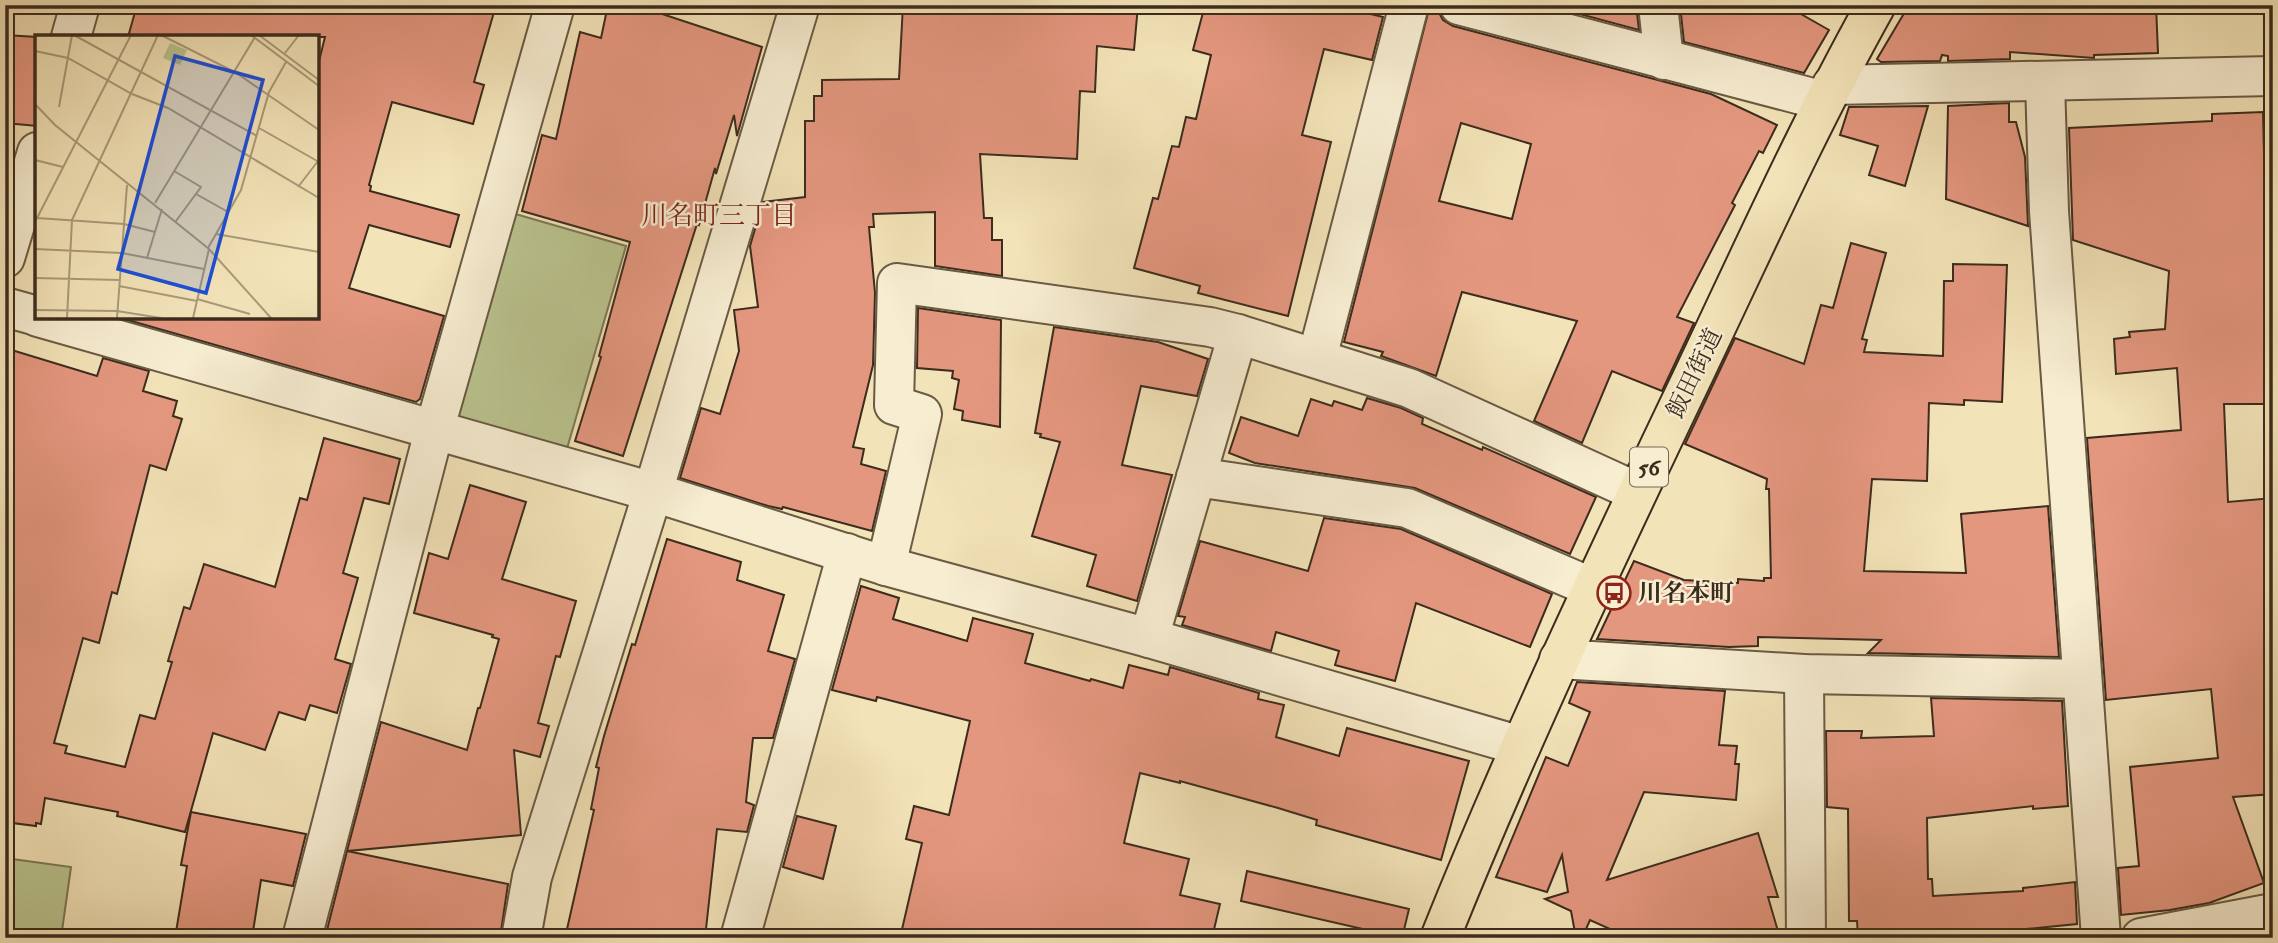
<svg xmlns="http://www.w3.org/2000/svg" width="2278" height="943" font-family="'IM FELL Double Pica','Noto Serif JP',serif">
	<rect width="100%" height="100%" fill="#f3e3b8"/>
	<filter id="stains"><feTurbulence type="fractalNoise" baseFrequency=".00286" numOctaves="4"/><feColorMatrix values="0 0 0 0 .2 0 0 0 0 .09 0 0 0 0 .02 0 0 0 .5 -.17"/></filter>
	<radialGradient id="worn" r=".72"><stop offset=".6" stop-color="#630" stop-opacity="0"/><stop offset="1" stop-color="#630" stop-opacity=".3"/></radialGradient>
	<g fill="#bac48f" stroke="#7b7856" stroke-width="2">
		<path d="M 512,213 L 626,246 L 566,452 L 453,419 Z"/>
		<path d="M 5,858 L 71,867 L 61,938 L 5,938 Z"/>
	</g>
	<g fill="#e4977f" stroke="#3c2c1d" stroke-width="2" fill-rule="evenodd">
		<path d="M 137,5 L 496,5 L 474,82 L 484,85 L 473,124 L 392,102 L 369,185 L 371,186 L 370,191 L 459,215 L 450,247 L 369,225 L 349,288 L 444,316 L 420,399 L 416,402 L 117,317 L 317,317 L 317,69 L 325,37 L 128,37 Z"/>
		<path d="M 608,5 L 635,5 L 762,47 L 737,136 L 734,115 L 716,174 L 715,168 L 699,225 L 697,224 L 623,456 L 575,441 L 601,357 L 599,356 L 630,242 L 522,211 L 542,135 L 556,139 L 580,32 L 601,38 Z"/>
		<path d="M 903,5 L 1138,5 L 1134,50 L 1097,46 L 1095,92 L 1080,91 L 1077,159 L 980,154 L 984,218 L 992,218 L 992,240 L 1002,240 L 1002,276 L 935,266 L 935,212 L 873,214 L 874,227 L 869,227 L 875,293 L 873,365 L 853,447 L 864,449 L 861,464 L 886,471 L 872,531 L 783,507 L 782,509 L 768,506 L 680,478 L 701,408 L 720,414 L 739,351 L 734,310 L 758,307 L 750,246 L 763,202 L 805,197 L 805,121 L 814,121 L 814,96 L 822,96 L 822,80 L 899,79 Z"/>
		<path d="M 1205,5 L 1333,5 L 1383,17 L 1372,60 L 1324,49 L 1302,135 L 1331,142 L 1288,316 L 1198,293 L 1200,286 L 1134,268 L 1153,198 L 1158,199 L 1172,146 L 1179,147 L 1186,117 L 1196,119 L 1211,55 L 1193,50 Z"/>
		<path d="M 1430,5 L 1438,5 L 1438,11 L 1443,20 L 1453,26 L 1711,94 L 1777,125 L 1763,153 L 1759,151 L 1732,203 L 1735,205 L 1677,317 L 1694,323 L 1662,391 L 1612,371 L 1582,443 L 1534,421 L 1577,321 L 1462,292 L 1436,376 L 1381,356 L 1383,352 L 1344,342 ZM 1461,123 L 1531,144 L 1512,219 L 1439,201 Z"/>
		<path d="M 1546,5 L 1636,5 L 1639,30 Z"/>
		<path d="M 1680,5 L 1785,5 L 1829,30 L 1804,73 L 1684,42 Z"/>
		<path d="M 1909,5 L 2156,5 L 2158,53 L 2094,55 L 2094,58 L 2010,52 L 2010,59 L 1948,61 L 1948,56 L 1942,55 L 1940,61 L 1881,62 L 1877,59 Z"/>
		<path d="M 5,35 L 37,37 L 37,126 L 5,123 Z"/>
		<path d="M 2009,103 L 2009,122 L 2016,122 L 2025,157 L 2028,226 L 1946,199 L 1948,106 Z"/>
		<path d="M 1928,106 L 1905,186 L 1869,175 L 1878,146 L 1840,135 L 1849,107 Z"/>
		<path d="M 2263,112 L 2265,194 L 2273,194 L 2273,404 L 2224,404 L 2228,502 L 2273,498 L 2273,647 L 2266,648 L 2273,713 L 2273,735 L 2269,735 L 2273,794 L 2233,797 L 2264,883 L 2209,903 L 2170,910 L 2121,915 L 2118,868 L 2139,866 L 2130,767 L 2218,758 L 2211,689 L 2106,700 L 2087,438 L 2181,430 L 2177,368 L 2116,374 L 2114,339 L 2130,337 L 2129,332 L 2165,329 L 2169,271 L 2073,240 L 2069,128 L 2212,121 L 2212,114 Z"/>
		<path d="M 1851,243 L 1886,253 L 1862,339 L 1867,340 L 1864,352 L 1943,356 L 1944,281 L 1953,281 L 1953,264 L 2007,265 L 2002,402 L 1964,400 L 1964,405 L 1929,403 L 1927,481 L 1872,479 L 1864,571 L 1966,573 L 1961,514 L 2048,506 L 2059,657 L 1868,653 L 1881,640 L 1758,637 L 1758,646 L 1729,647 L 1597,639 L 1634,561 L 1684,580 L 1738,583 L 1738,579 L 1764,581 L 1764,578 L 1771,578 L 1769,489 L 1766,489 L 1767,479 L 1685,444 L 1735,338 L 1804,364 L 1821,305 L 1833,308 Z"/>
		<path d="M 918,308 L 1001,320 L 1000,427 L 962,420 L 963,411 L 954,409 L 959,380 L 952,378 L 953,371 L 917,368 Z"/>
		<path d="M 1054,327 L 1158,342 L 1208,359 L 1197,396 L 1141,386 L 1122,465 L 1172,475 L 1137,601 L 1087,586 L 1096,555 L 1032,536 L 1060,442 L 1040,437 L 1041,434 L 1035,433 Z"/>
		<path d="M 5,348 L 97,376 L 103,358 L 149,371 L 143,391 L 177,401 L 173,416 L 182,419 L 166,470 L 150,465 L 117,594 L 112,592 L 99,643 L 83,638 L 54,743 L 67,746 L 65,753 L 125,767 L 140,715 L 155,719 L 172,662 L 168,661 L 184,607 L 190,609 L 204,564 L 275,587 L 300,498 L 307,500 L 324,438 L 400,459 L 389,504 L 364,498 L 343,573 L 358,578 L 335,659 L 351,664 L 337,713 L 310,705 L 305,720 L 279,712 L 265,750 L 213,733 L 185,832 L 117,816 L 118,812 L 45,798 L 41,824 L 36,823 L 36,826 L 5,822 Z"/>
		<path d="M 1367,398 L 1401,408 L 1423,418 L 1422,424 L 1482,450 L 1483,447 L 1596,497 L 1570,554 L 1415,488 L 1255,463 L 1229,453 L 1241,417 L 1298,436 L 1311,399 L 1332,406 L 1334,401 L 1362,410 Z"/>
		<path d="M 470,485 L 526,502 L 502,579 L 576,601 L 560,657 L 556,656 L 538,723 L 549,726 L 540,757 L 514,750 L 521,835 L 347,851 L 381,722 L 467,750 L 478,708 L 480,708 L 499,639 L 492,637 L 493,635 L 414,613 L 429,553 L 448,559 Z"/>
		<path d="M 1324,518 L 1401,529 L 1552,594 L 1530,647 L 1416,603 L 1395,681 L 1335,665 L 1339,651 L 1276,632 L 1271,651 L 1182,625 L 1185,617 L 1178,616 L 1200,541 L 1308,571 Z"/>
		<path d="M 667,539 L 741,562 L 737,580 L 784,595 L 768,651 L 795,659 L 773,738 L 753,738 L 746,802 L 754,805 L 747,832 L 717,829 L 705,938 L 565,938 L 594,810 L 591,809 L 599,768 L 596,767 L 604,736 L 632,644 L 635,645 Z"/>
		<path d="M 861,586 L 899,598 L 893,619 L 967,641 L 973,618 L 1033,634 L 1025,663 L 1090,681 L 1091,679 L 1123,688 L 1129,665 L 1168,675 L 1170,667 L 1259,693 L 1258,699 L 1284,705 L 1276,737 L 1339,756 L 1347,728 L 1469,761 L 1441,860 L 1316,825 L 1317,820 L 1278,808 L 1180,781 L 1180,783 L 1140,773 L 1124,843 L 1189,859 L 1180,895 L 1220,904 L 1212,938 L 900,938 L 922,843 L 906,839 L 914,806 L 949,815 L 970,721 L 877,697 L 876,701 L 832,690 Z"/>
		<path d="M 1577,682 L 1725,691 L 1719,745 L 1737,746 L 1735,764 L 1739,764 L 1736,800 L 1644,792 L 1607,880 L 1758,833 L 1778,897 L 1768,897 L 1780,938 L 1630,938 L 1590,920 L 1582,938 L 1576,938 L 1571,911 L 1545,899 L 1568,892 L 1562,855 L 1547,892 L 1496,877 L 1546,757 L 1568,766 L 1590,712 L 1569,703 Z"/>
		<path d="M 1931,698 L 2062,701 L 2068,806 L 2033,809 L 2033,806 L 1927,818 L 1928,879 L 1932,879 L 1933,896 L 2023,891 L 2023,888 L 2075,882 L 2077,924 L 1995,932 L 1996,938 L 1858,938 L 1857,921 L 1849,921 L 1848,809 L 1827,807 L 1826,731 L 1862,731 L 1861,738 L 1934,736 Z"/>
		<path d="M 191,812 L 306,834 L 293,886 L 261,880 L 252,938 L 175,938 L 187,866 L 181,865 Z"/>
		<path d="M 797,816 L 836,826 L 823,879 L 783,867 Z"/>
		<path d="M 347,851 L 508,884 L 500,938 L 325,938 Z"/>
		<path d="M 1247,871 L 1409,909 L 1402,938 L 1241,901 Z"/>
	</g>
	<g fill="none" stroke-linecap="round" stroke-linejoin="round">
		<defs>
			<g id="minor">
				<path d="M 1459,5 L 1824,101"/>
				<path d="M 1658,5 L 1664,60"/>
				<path d="M 71,37 L 80,5"/>
				<path d="M 2045,82 L 2049,211 L 2101,938"/>
				<path d="M 1832,85 L 2273,76"/>
				<path d="M 5,258 L 37,152"/>
				<path d="M 5,307 L 37,316"/>
				<path d="M 38,317 L 653,492 L 886,566 L 1149,638 L 1521,746"/>
				<path d="M 1317,358 L 1409,5"/>
				<path d="M 1196,477 L 1407,508 L 1593,588"/>
				<path d="M 886,566 L 922,414 L 894,405 L 897,283 L 1210,327 L 1238,334 L 1409,388 L 1637,492"/>
				<path d="M 1149,638 L 1238,334"/>
				<path d="M 1559,659 L 1804,674 L 2081,679"/>
				<path d="M 1804,674 L 1806,938"/>
				<path d="M 302,938 L 434,431 L 555,5"/>
				<path d="M 521,938 L 532,877 L 653,492 L 800,5"/>
				<path d="M 740,938 L 847,553"/>
				<path d="M 2141,938 L 2273,913"/>
			</g>
			<path id="major" d="M 1440,938 C 1517,746 1605,560 1694,374 C 1753,250 1809,125 1876,5"/>
		</defs>
		<use href="#minor" stroke="#6a5a44" stroke-width="42"/>
		<use href="#major" stroke="#3c2c1d" stroke-width="42"/>
		<use href="#minor" stroke="#f7edd1" stroke-width="38"/>
		<use href="#major" stroke="#f3e3b8" stroke-width="38"/>
	</g>
	<defs>
		<symbol id="bus-ring" viewBox="-11 -11 22 22"><circle r="9.5" fill="#f7edd1" stroke="#8f2418" stroke-width="1.5"/><path d="M-5-6H5V4H4V6H2V4H-2V6H-4V4H-5ZM-3.5-4V0h7V-4ZM-3.5 1.2v1.5H-2V1.2ZM2 1.2v1.5H3.5V1.2Z" fill="#8f2418"/></symbol>
	</defs>
	<g fill-rule="evenodd">
		<use href="#bus-ring" x="1595" y="574" width="38" height="38"/>
	</g>
	<g text-anchor="middle" stroke-width="5" stroke-linejoin="round" paint-order="stroke">
		<rect fill="#f7edd1" stroke="#746653" stroke-width="2" x="1630" y="447.5" width="38" height="39" rx="5"/>
		<g font-size="23" font-weight="bold" fill="#3c2c1d">
			<text x="1649" y="475">56</text>
		</g>
		<g font-size="24" fill="#3c2c1d" stroke="#f7edd1">
			<text transform="translate(1694 373) rotate(-64)" y="8">飯田街道</text>
		</g>
		<g font-size="24" font-weight="bold" fill="#3c2c1d" stroke="#f7edd1" text-anchor="start">
			<text x="1638" y="601">川名本町</text>
		</g>
		<g font-size="26" fill="#7a1f14" stroke="#f7edd1">
			<text x="719" y="224">川名町三丁目</text>
		</g>
	</g>
	<g transform="translate(35 35)">
		<rect width="284" height="284" fill="#f3e3b8"/>
		<path d="M 135,8 L 152,15 L 145,30 L 128,23 Z" fill="#bac48f"/>
		<path fill="none" stroke="#aa9a7a" stroke-width="2" d="M 39,0 L 222,101M 126,0 L 200,37 L 284,95M 216,0 L 284,51M 224,0 L 284,45M 0,16 L 33,23 L 97,59 L 133,73 L 284,163M 250,18 L 264,0M 0,69 L 20,90 L 174,214 L 236,283M 24,72 L 37,0M 224,93 L 284,127M 0,125 L 28,132M 139,136 L 166,152 L 141,186M 263,152 L 283,126M 161,159 L 193,177M 120,168 L 220,2M 2,183 L 89,189 L 120,197M 0,187 L 96,0M 181,199 L 284,217M 173,213 L 206,155 L 234,57 L 251,27M 0,214 L 87,218 L 169,234M 112,223 L 127,174M 0,243 L 85,245M 84,251 L 162,266M 162,264 L 215,279M 0,275 L 82,276 L 126,283M 32,283 L 37,185 L 123,0M 82,283 L 92,150M 158,283 L 174,214"/>
		<path fill="#1d4ed8" fill-opacity="0.15" stroke="#1d4ed8" stroke-width="3.5" d="M 140,21 L 228,45 L 171,258 L 83,234 Z"/>
		<rect width="284" height="284" fill="none" stroke="#3c2c1d" stroke-width="3.5"/>
	</g>
	<rect width="2278" height="943" fill="none" stroke="#f3e3b8" stroke-width="28"/>
	<rect x="7" y="7" width="2264" height="929" fill="none" stroke="#3c2c1d" stroke-width="3.5"/>
	<rect x="14" y="14" width="2250" height="915" fill="none" stroke="#3c2c1d" stroke-width="2"/>
	<rect width="100%" height="100%" filter="url(#stains)"/>
	<rect width="100%" height="100%" fill="url(#worn)"/>
</svg>
